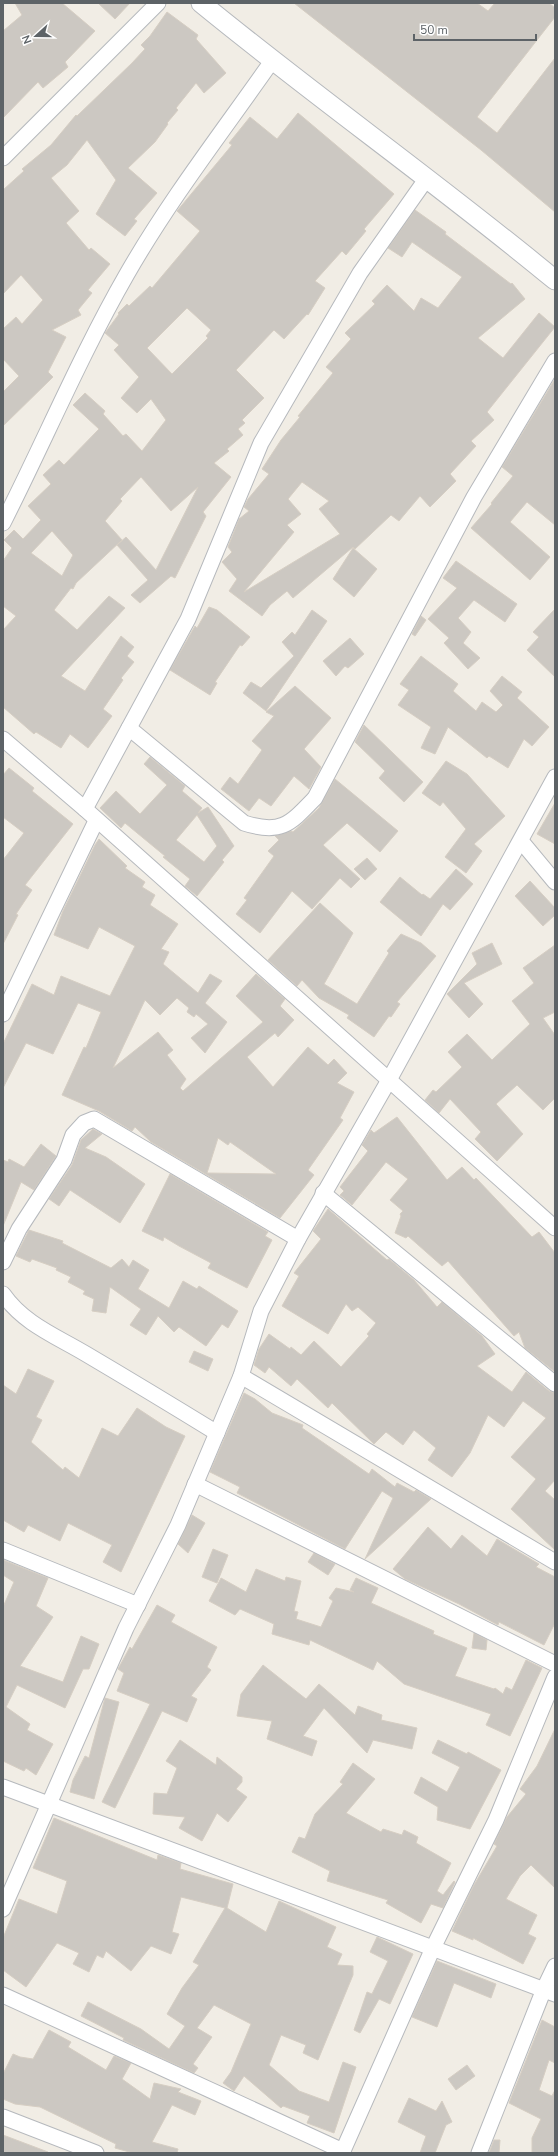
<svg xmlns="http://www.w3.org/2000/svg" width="558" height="2156" font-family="'Nunito Sans',sans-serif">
	<rect width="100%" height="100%" fill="#f1ede5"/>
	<g fill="#ccc8c2" stroke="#d6cec3" fill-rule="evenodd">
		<path d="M 15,3 L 62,3 L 95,31 L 65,62 L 68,67 L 43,88 L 38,82 L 3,118 L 3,31 L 22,15 Z"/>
		<path d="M 98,3 L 130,3 L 115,19 Z"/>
		<path d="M 294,3 L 477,3 L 488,11 L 495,3 L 549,3 L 555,8 L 555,17 L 477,117 L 497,133 L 555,58 L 555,212 L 481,150 Z"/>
		<path d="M 167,12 L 198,35 L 196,39 L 226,73 L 204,93 L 196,83 L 176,108 L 178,110 L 167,123 L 168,124 L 155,142 L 128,168 L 157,193 L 134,219 L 137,221 L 125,236 L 96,214 L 116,180 L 87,140 L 67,165 L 51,178 L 79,211 L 66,223 L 89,250 L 91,248 L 110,264 L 88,290 L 92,293 L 78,310 L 81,315 L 52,330 L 66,337 L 48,372 L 53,377 L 3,426 L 3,392 L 19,376 L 3,359 L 3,329 L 16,317 L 22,324 L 43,300 L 21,275 L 3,294 L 3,190 L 24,171 L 22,169 L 51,145 L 76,115 L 77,116 L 132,63 L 145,49 L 141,45 L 150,36 Z"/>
		<path d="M 298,113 L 394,194 L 364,229 L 366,231 L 346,255 L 342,251 L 315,281 L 325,288 L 308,315 L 307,314 L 284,339 L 274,330 L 236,370 L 264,398 L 242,420 L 245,423 L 238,429 L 243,435 L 227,449 L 229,451 L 214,463 L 231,477 L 203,512 L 206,516 L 175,578 L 171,576 L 140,603 L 131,595 L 148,580 L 117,545 L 126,537 L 156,570 L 198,487 L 171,511 L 141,477 L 120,499 L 122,501 L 105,521 L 122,540 L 76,583 L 73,589 L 71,588 L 54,610 L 77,630 L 109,596 L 125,608 L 61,676 L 85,691 L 121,636 L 134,647 L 127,656 L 134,662 L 121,678 L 123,680 L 103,709 L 112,716 L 88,748 L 70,734 L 61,748 L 36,732 L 34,734 L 3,707 L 3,630 L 16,616 L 3,606 L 3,561 L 12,548 L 4,540 L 14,530 L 23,539 L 41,520 L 28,506 L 51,484 L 43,475 L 59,460 L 64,465 L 99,429 L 73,405 L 85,393 L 105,411 L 103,414 L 123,436 L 126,434 L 142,451 L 166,420 L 151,399 L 137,413 L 121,398 L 139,377 L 114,350 L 119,345 L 105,333 L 119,314 L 118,313 L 127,304 L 129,306 L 150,286 L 152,288 L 200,231 L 177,211 L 232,145 L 229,143 L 250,117 L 277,139 ZM 187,308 L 211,330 L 206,336 L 208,338 L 172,374 L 147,348 ZM 52,531 L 73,555 L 62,576 L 31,553 Z"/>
		<path d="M 415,210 L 446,232 L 445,234 L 511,284 L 512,283 L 525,299 L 478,338 L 503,358 L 539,313 L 555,327 L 487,412 L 494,420 L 471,441 L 476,446 L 450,474 L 456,481 L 430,507 L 420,496 L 399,521 L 391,515 L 355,549 L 353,547 L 293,598 L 287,591 L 270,605 L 262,616 L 229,591 L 237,579 L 222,562 L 232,552 L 228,547 L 239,519 L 249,511 L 244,507 L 248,499 L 269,474 L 262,469 L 281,440 L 300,417 L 298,416 L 333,373 L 326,367 L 351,339 L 345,333 L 375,304 L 372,301 L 387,285 L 414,311 L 421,298 L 438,308 L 462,277 L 412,242 L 402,257 L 388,248 ZM 302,482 L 329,501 L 319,509 L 340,534 L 244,592 L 294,532 L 287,525 L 301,514 L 288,499 Z"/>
		<path d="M 555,379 L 555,525 L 527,502 L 510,522 L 550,557 L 530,580 L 471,528 L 492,504 L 491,503 L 513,476 L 502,467 Z"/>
		<path d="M 353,548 L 377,569 L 354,597 L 333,579 Z"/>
		<path d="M 456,561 L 517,604 L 505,622 L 474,600 L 458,618 L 471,632 L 463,643 L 480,658 L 468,669 L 444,643 L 449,638 L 428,619 L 457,588 L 443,578 Z"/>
		<path d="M 209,607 L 217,610 L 250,637 L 242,646 L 240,645 L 215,682 L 217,683 L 210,695 L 170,670 L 195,626 L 197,628 Z"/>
		<path d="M 555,609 L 555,677 L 527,650 L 539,637 L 533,632 Z"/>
		<path d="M 312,610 L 327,621 L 266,711 L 243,693 L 251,682 L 261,688 L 294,656 L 282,642 L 292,632 L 295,635 Z"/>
		<path d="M 421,616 L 426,620 L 415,636 L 412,634 Z"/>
		<path d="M 350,638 L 364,654 L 348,668 L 345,666 L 336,676 L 323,661 Z"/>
		<path d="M 421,656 L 458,684 L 453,691 L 476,711 L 482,702 L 496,712 L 503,705 L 490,691 L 502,676 L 522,692 L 517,698 L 549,727 L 532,746 L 524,739 L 508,768 L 489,756 L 487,758 L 448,727 L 435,754 L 421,748 L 431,727 L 398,705 L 409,690 L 400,684 Z"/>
		<path d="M 295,686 L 331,718 L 304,749 L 321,767 L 309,789 L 294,776 L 271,806 L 259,798 L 249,811 L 221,789 L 230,777 L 238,784 L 262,750 L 252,741 L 274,716 L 266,712 Z"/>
		<path d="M 364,725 L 423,782 L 404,802 L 379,778 L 385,771 L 355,742 Z"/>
		<path d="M 150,757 L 185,786 L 182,791 L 202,808 L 198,813 L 208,807 L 234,846 L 222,860 L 224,862 L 197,896 L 185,886 L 190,879 L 163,857 L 165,856 L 125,823 L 121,828 L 100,808 L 116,791 L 140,814 L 167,785 L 144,764 ZM 197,815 L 217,846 L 204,862 L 176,840 Z"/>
		<path d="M 446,761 L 467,774 L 505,816 L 474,844 L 482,851 L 466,873 L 445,857 L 466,829 L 443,802 L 440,806 L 422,793 Z"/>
		<path d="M 9,768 L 34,788 L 32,791 L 73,824 L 25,885 L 32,890 L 16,914 L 18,915 L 3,944 L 3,860 L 24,833 L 3,817 L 3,775 Z"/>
		<path d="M 335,779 L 398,831 L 380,852 L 347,823 L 323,845 L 360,879 L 351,888 L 340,878 L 312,909 L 292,891 L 260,933 L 236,914 L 247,900 L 244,898 L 274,856 L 268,851 L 279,840 L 275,836 L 291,831 L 293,832 L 319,808 Z"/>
		<path d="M 555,803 L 555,844 L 537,834 Z"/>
		<path d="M 99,839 L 127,866 L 125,868 L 145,882 L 142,887 L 155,895 L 150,905 L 178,924 L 161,949 L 169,952 L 163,964 L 198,993 L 210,974 L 222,981 L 205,1003 L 227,1022 L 205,1053 L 191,1038 L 208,1024 L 196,1014 L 194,1017 L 187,1012 L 189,1008 L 177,998 L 160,1015 L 145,1000 L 113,1068 L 158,1032 L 173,1050 L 167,1055 L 186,1079 L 180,1088 L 183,1091 L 263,1022 L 236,996 L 256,974 L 285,999 L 280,1006 L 294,1020 L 278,1037 L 275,1033 L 247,1057 L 273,1087 L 308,1047 L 328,1065 L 334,1059 L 347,1073 L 337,1083 L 354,1092 L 340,1118 L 343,1120 L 308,1170 L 314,1175 L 280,1218 L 151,1142 L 135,1127 L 132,1131 L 99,1111 L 62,1095 L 84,1047 L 86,1048 L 101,1012 L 78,1003 L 53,1054 L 26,1043 L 3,1088 L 3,1044 L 32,984 L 54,995 L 61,976 L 110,996 L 135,946 L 99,927 L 88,949 L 54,935 L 63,911 L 95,845 ZM 218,1138 L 228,1145 L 230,1142 L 276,1174 L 207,1173 Z"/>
		<path d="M 367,858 L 377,869 L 365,880 L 354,869 Z"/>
		<path d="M 456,869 L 473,884 L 450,910 L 443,904 L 421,936 L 380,902 L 400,877 L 422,895 L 423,894 L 430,899 Z"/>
		<path d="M 530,881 L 555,908 L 555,915 L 543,926 L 515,896 Z"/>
		<path d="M 320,903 L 353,933 L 324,984 L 357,1004 L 389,953 L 387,951 L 401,934 L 421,943 L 436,956 L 397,1002 L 400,1004 L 391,1017 L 389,1016 L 374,1037 L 347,1018 L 349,1015 L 319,998 L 302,980 L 297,986 L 268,960 Z"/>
		<path d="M 492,943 L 502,964 L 464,983 L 483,1004 L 469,1018 L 447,994 L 477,964 L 472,953 Z"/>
		<path d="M 555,945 L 555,1012 L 543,1018 L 555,1035 L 555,1098 L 543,1110 L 517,1085 L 496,1104 L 523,1134 L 497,1161 L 475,1139 L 481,1132 L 450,1099 L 439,1113 L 425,1100 L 433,1090 L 436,1092 L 462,1067 L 448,1052 L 467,1034 L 492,1060 L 530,1024 L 512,1001 L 534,983 L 523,968 Z"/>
		<path d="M 397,1117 L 447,1180 L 462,1167 L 474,1180 L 476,1178 L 532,1237 L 539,1232 L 555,1253 L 555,1372 L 525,1348 L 519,1332 L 514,1336 L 448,1261 L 442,1266 L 408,1236 L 406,1238 L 395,1233 L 401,1216 L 400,1214 L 403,1211 L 390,1200 L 408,1179 L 386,1162 L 352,1205 L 340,1195 L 344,1191 L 340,1187 L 368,1151 L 362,1145 L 371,1130 L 374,1133 Z"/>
		<path d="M 93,1129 L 102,1134 L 85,1148 L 106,1157 L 145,1184 L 120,1223 L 70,1190 L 59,1206 L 49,1199 L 72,1165 L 81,1140 Z"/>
		<path d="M 41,1144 L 56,1156 L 34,1190 L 21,1182 L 3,1226 L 3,1160 L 8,1162 L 9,1159 L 24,1167 Z"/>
		<path d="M 170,1174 L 268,1232 L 265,1236 L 272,1240 L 247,1288 L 208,1268 L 211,1263 L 179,1246 L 164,1237 L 163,1241 L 142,1231 Z"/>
		<path d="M 328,1209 L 387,1260 L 389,1259 L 414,1280 L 437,1307 L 442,1302 L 482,1336 L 495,1354 L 477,1366 L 512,1392 L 526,1372 L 549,1391 L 555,1393 L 555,1480 L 545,1491 L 555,1500 L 555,1550 L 511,1509 L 536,1479 L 511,1457 L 546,1418 L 523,1401 L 504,1427 L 488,1415 L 470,1453 L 452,1477 L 428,1460 L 436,1448 L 414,1430 L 403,1445 L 386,1432 L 374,1444 L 332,1403 L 328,1408 L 297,1379 L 291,1386 L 269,1367 L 265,1373 L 254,1365 L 259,1349 L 269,1334 L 290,1349 L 291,1347 L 301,1355 L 314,1341 L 341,1367 L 369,1336 L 367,1334 L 376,1323 L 358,1307 L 352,1311 L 346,1304 L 328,1334 L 282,1306 L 299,1276 L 294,1273 L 321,1239 L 313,1231 Z"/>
		<path d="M 29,1230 L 63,1241 L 62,1243 L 111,1268 L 122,1259 L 129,1267 L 133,1260 L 149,1270 L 138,1289 L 169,1308 L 183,1281 L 197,1289 L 199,1286 L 238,1311 L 228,1328 L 222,1324 L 206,1346 L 179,1327 L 174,1332 L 158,1316 L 146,1335 L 130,1325 L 141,1309 L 110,1287 L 106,1313 L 92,1311 L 94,1299 L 83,1294 L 85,1291 L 68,1282 L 71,1277 L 56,1270 L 57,1268 L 32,1259 L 30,1262 L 16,1256 Z"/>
		<path d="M 194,1351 L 213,1359 L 208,1371 L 189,1362 Z"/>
		<path d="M 28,1369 L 54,1381 L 36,1417 L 42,1420 L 31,1442 L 63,1470 L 65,1467 L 79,1478 L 102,1428 L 118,1436 L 137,1408 L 166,1427 L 185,1436 L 121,1572 L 103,1562 L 112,1545 L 68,1523 L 60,1541 L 28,1525 L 24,1532 L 3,1520 L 3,1385 L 16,1394 Z"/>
		<path d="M 244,1393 L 255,1399 L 272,1413 L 303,1425 L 302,1428 L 369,1474 L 372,1469 L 395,1487 L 397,1483 L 414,1492 L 416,1490 L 431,1499 L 365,1559 L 393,1498 L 382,1491 L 345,1549 L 237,1493 L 240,1487 L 210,1472 Z"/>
		<path d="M 192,1515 L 205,1523 L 188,1553 L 178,1544 Z"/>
		<path d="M 428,1527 L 451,1549 L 462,1535 L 487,1556 L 497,1539 L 539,1564 L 536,1567 L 555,1577 L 555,1623 L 544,1645 L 499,1622 L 498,1625 L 459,1604 L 405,1579 L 393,1569 Z"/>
		<path d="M 213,1549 L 228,1555 L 217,1583 L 202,1577 Z"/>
		<path d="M 314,1553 L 335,1564 L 328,1575 L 308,1562 Z"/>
		<path d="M 3,1560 L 48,1578 L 36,1606 L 53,1617 L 20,1666 L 63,1682 L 81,1636 L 99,1644 L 89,1669 L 83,1669 L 65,1708 L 17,1685 L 6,1707 L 30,1724 L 27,1730 L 53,1744 L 36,1775 L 26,1768 L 24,1771 L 3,1761 L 3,1607 L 14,1582 L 3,1575 Z"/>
		<path d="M 256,1569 L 285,1581 L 286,1577 L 301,1581 L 294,1611 L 298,1612 L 296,1619 L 321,1627 L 333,1601 L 329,1598 L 336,1588 L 354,1592 L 350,1590 L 356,1578 L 378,1588 L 371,1603 L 434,1631 L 433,1634 L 467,1648 L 455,1676 L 494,1689 L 495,1688 L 503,1694 L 506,1687 L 512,1690 L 526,1660 L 542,1668 L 510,1736 L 486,1725 L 491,1714 L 404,1684 L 377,1661 L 373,1670 L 310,1640 L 309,1645 L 272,1634 L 274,1624 L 240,1609 L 235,1615 L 209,1601 L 221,1578 L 246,1592 Z"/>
		<path d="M 157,1605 L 175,1615 L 171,1622 L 217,1647 L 207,1667 L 211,1670 L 191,1696 L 197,1699 L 187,1722 L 162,1711 L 115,1808 L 102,1802 L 150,1704 L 117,1691 L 124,1673 L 118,1669 L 130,1647 L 132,1649 Z"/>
		<path d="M 474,1633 L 487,1640 L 486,1650 L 472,1648 Z"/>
		<path d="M 263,1665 L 306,1699 L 319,1684 L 355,1715 L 358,1706 L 382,1715 L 381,1720 L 417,1728 L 412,1749 L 373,1740 L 367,1753 L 324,1708 L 303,1736 L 317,1741 L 312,1756 L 267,1739 L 272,1721 L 237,1716 L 241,1694 Z"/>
		<path d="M 105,1698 L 119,1702 L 94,1799 L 70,1792 L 73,1780 L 85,1756 L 89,1758 Z"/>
		<path d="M 555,1729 L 555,1888 L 531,1865 L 520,1876 L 506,1899 L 537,1915 L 528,1934 L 536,1938 L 523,1964 L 473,1938 L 473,1940 L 452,1931 L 474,1885 L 497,1846 L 494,1844 L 507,1817 L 526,1794 L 520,1789 L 537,1766 Z"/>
		<path d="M 180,1740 L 216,1765 L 217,1757 L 242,1777 L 242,1782 L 236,1789 L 247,1797 L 228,1822 L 217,1813 L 202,1841 L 179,1828 L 185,1817 L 153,1814 L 154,1793 L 167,1794 L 177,1768 L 166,1761 Z"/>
		<path d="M 438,1740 L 467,1754 L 468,1752 L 501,1770 L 470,1829 L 437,1820 L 438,1807 L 414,1793 L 421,1777 L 447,1792 L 460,1767 L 432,1753 Z"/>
		<path d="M 353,1763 L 375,1779 L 346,1813 L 381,1832 L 383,1829 L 402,1835 L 404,1830 L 418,1837 L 416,1843 L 451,1863 L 437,1891 L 443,1895 L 454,1881 L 455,1882 L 443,1908 L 431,1904 L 421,1923 L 386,1903 L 388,1900 L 327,1881 L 330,1871 L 292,1852 L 299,1837 L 305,1839 L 315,1814 L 343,1784 L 340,1782 Z"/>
		<path d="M 54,1818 L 157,1860 L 158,1855 L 181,1863 L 180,1869 L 233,1884 L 227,1908 L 266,1932 L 279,1901 L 336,1927 L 327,1947 L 342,1954 L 337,1965 L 353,1966 L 353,1975 L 318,2060 L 303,2053 L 306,2045 L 281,2035 L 269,2065 L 299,2091 L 329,2102 L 343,2062 L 356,2067 L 334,2133 L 307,2123 L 310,2116 L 283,2106 L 281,2108 L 244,2076 L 234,2091 L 223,2083 L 231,2072 L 251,2024 L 214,2005 L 197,2028 L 212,2037 L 193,2064 L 198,2068 L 194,2073 L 123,2040 L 124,2038 L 81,2016 L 88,2002 L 141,2029 L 169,2049 L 185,2026 L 167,2014 L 182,1988 L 199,1965 L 193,1962 L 225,1908 L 181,1897 L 172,1932 L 179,1934 L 171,1954 L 151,1946 L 131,1971 L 106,1951 L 103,1958 L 97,1955 L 89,1972 L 73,1964 L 79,1953 L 57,1943 L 26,1987 L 3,1970 L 3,1938 L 19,1899 L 57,1914 L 67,1881 L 33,1868 Z"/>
		<path d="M 377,1937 L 413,1954 L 390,2004 L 379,1999 L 360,2033 L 354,2030 L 367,1992 L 372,1994 L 388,1961 L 370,1952 Z"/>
		<path d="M 437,1961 L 496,1984 L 491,1998 L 454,1983 L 437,2027 L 412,2017 Z"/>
		<path d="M 542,2020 L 555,2027 L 555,2063 L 549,2060 L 539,2090 L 552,2096 L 555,2090 L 555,2153 L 532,2153 L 532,2138 L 541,2119 L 509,2103 Z"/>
		<path d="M 49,2030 L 71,2042 L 68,2047 L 106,2070 L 114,2056 L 131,2063 L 122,2079 L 150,2099 L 154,2083 L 181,2089 L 178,2092 L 201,2101 L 195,2115 L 172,2105 L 152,2142 L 178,2149 L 177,2153 L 133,2153 L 115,2148 L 116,2144 L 40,2107 L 15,2104 L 3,2099 L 3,2074 L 13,2054 L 20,2057 L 33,2059 Z"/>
		<path d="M 467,2065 L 475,2076 L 456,2090 L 448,2079 Z"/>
		<path d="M 409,2098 L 436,2111 L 442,2101 L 452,2122 L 446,2125 L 435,2153 L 420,2153 L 426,2136 L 398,2122 Z"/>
		<path d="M 3,2135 L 48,2152 L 48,2153 L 3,2153 Z"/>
		<path d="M 494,2140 L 500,2140 L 499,2153 L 489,2153 Z"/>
	</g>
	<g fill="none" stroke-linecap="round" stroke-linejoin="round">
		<defs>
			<g id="minor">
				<path d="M 3,158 L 158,3"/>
				<path d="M 3,523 C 45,440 81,354 127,274 C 170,199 223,131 272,61"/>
				<path d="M 129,728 L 244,823 C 281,835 290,824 315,798 L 474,497 L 555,361"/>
				<path d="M 3,739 L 85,809 L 555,1228"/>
				<path d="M 85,809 L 188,619 L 261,443 L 360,273 L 427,178"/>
				<path d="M 521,841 L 555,882"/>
				<path d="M 3,1014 L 96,821"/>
				<path d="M 323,1193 L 555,1384"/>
				<path d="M 3,1262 L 19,1229 L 64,1160 L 73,1135 L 84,1123 L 94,1119 L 298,1239"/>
				<path d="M 3,1294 C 24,1324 56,1336 86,1354 C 130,1380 173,1406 217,1433"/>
				<path d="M 241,1376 L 555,1562"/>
				<path d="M 195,1484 L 555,1664"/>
				<path d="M 3,1550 L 138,1605"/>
				<path d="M 3,1787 L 555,1994"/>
				<path d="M 3,1909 L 126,1628 L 178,1525 L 241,1376 L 261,1311 L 298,1239 L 389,1080 L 555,777"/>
				<path d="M 3,1995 L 343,2151"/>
				<path d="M 3,2117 L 96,2153"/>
				<path d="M 342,2153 L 433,1948 L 496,1820 L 555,1677"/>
				<path d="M 479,2153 L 544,1989 L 555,1966"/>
			</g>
			<path id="tertiary" d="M 201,3 C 317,98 439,184 555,280"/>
		</defs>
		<use href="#minor" stroke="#b6b9bd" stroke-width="17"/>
		<use href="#tertiary" stroke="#b6b9bd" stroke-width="21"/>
		<use href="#minor" stroke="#fff" stroke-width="15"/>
		<use href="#tertiary" stroke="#fff" stroke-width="19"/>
	</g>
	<rect width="558" height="2156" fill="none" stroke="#5d6367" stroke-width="8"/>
	<g transform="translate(36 36) rotate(249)" stroke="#ffffff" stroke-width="3" paint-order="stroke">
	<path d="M0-3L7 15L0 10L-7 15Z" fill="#5d6367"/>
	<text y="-6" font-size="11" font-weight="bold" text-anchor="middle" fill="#5d6367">N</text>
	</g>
	<path d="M414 34v6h122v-6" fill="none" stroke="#5d6367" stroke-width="2"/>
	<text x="420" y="34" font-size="12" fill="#5d6367" stroke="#ffffff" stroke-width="3" paint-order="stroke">50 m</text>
</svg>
